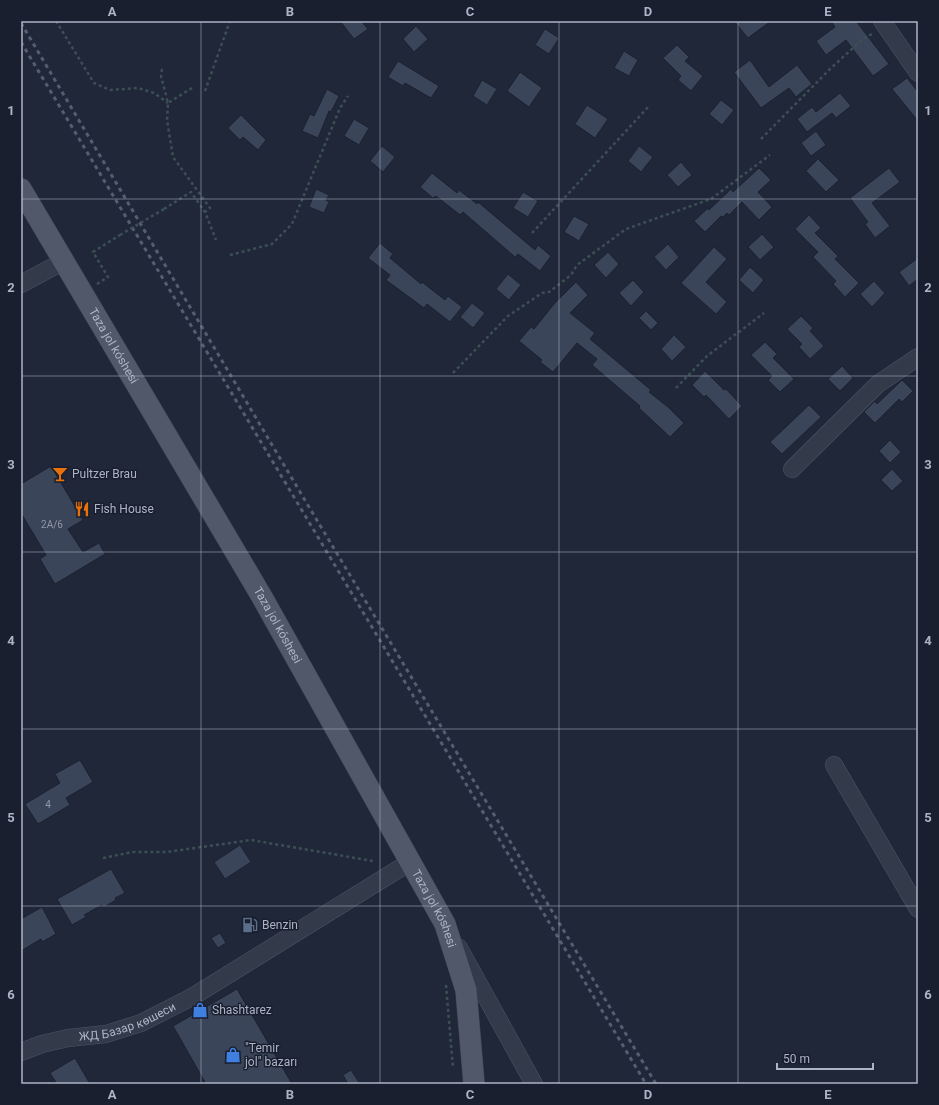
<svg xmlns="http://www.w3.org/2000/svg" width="939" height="1105" font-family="Roboto,sans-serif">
	<rect width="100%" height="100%" fill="#1f2739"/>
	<g fill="#3b4559" stroke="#1b2130">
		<path d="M 340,21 L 361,21 L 368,29 L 354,39 Z"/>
		<path d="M 734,21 L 771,21 L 748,38 Z"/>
		<path d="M 831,21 L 856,21 L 889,64 L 873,76 L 846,40 L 826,55 L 816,41 L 835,27 Z"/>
		<path d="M 416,26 L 428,39 L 414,52 L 403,39 Z"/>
		<path d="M 545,29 L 559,38 L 549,54 L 535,45 Z"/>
		<path d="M 677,45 L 689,57 L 685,61 L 703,76 L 691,91 L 678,80 L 681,76 L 663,58 Z"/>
		<path d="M 624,51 L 638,60 L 629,76 L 614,68 Z"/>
		<path d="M 750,60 L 769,87 L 797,65 L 812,84 L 796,97 L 789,88 L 761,108 L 734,72 Z"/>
		<path d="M 398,61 L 439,86 L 431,98 L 405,83 L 403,86 L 388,77 Z"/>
		<path d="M 520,72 L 542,88 L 529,107 L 507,91 Z"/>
		<path d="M 907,78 L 918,92 L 918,121 L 892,89 Z"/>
		<path d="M 482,80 L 497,89 L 487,105 L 473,96 Z"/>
		<path d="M 327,89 L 339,96 L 331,112 L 329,111 L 318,138 L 302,131 L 310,114 L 314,116 Z"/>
		<path d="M 840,93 L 851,106 L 836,118 L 832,113 L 807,132 L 797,119 L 812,107 L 816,112 Z"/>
		<path d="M 721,100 L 734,110 L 722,125 L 709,114 Z"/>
		<path d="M 587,105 L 608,119 L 595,138 L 575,124 Z"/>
		<path d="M 241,115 L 266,140 L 258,150 L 243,137 L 240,140 L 228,128 Z"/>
		<path d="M 354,119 L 369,128 L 359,145 L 344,136 Z"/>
		<path d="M 816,131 L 826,145 L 811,156 L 801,143 Z"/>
		<path d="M 382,146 L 395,157 L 383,172 L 370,161 Z"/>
		<path d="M 639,146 L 653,157 L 641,172 L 628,161 Z"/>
		<path d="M 818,159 L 839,180 L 826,192 L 806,171 Z"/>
		<path d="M 681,162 L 692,175 L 678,187 L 667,175 Z"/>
		<path d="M 759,168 L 771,180 L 758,192 L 772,207 L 759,220 L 742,202 L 729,215 L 727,213 L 723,217 L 721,216 L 705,232 L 694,221 L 708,208 L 709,210 L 731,189 L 733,192 Z"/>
		<path d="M 889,168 L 900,182 L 872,203 L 890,226 L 875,238 L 865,224 L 868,222 L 850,198 Z"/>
		<path d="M 432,173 L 457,193 L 459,190 L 477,204 L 478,202 L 535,250 L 538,245 L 551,256 L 540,271 L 518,254 L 515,257 L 463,212 L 460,215 L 436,196 L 433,198 L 420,187 Z"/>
		<path d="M 316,189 L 329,195 L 326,200 L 329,202 L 324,213 L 309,207 Z"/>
		<path d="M 523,192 L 538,201 L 528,217 L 513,208 Z"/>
		<path d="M 809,215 L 821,228 L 815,233 L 838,256 L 835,259 L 859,283 L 845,297 L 833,284 L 836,281 L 813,257 L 818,252 L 795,229 Z"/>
		<path d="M 574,216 L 589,224 L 579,241 L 564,232 Z"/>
		<path d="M 762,234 L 774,247 L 760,260 L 748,247 Z"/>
		<path d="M 380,243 L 393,254 L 390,258 L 421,284 L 422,282 L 445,300 L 448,296 L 462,307 L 450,322 L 427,304 L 424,308 L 386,280 L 390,275 L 368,258 Z"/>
		<path d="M 668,244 L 679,257 L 666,270 L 654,257 Z"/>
		<path d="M 714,247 L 727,259 L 706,282 L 727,302 L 716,314 L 681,283 Z"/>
		<path d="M 608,252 L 619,264 L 606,278 L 594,265 Z"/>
		<path d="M 918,258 L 918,279 L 909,286 L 899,272 Z"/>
		<path d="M 750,267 L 764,280 L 753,293 L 739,280 Z"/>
		<path d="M 508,274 L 521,285 L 509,300 L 496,289 Z"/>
		<path d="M 633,280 L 644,292 L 631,306 L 619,293 Z"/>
		<path d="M 874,281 L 885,293 L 872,307 L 860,294 Z"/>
		<path d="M 576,282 L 588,295 L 570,313 L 595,333 L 590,339 L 651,390 L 649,392 L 668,407 L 684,423 L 670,437 L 639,408 L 640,406 L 592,365 L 597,359 L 577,343 L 553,372 L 540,362 L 542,360 L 519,341 L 531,327 L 534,329 L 554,304 Z"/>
		<path d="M 472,303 L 485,313 L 473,328 L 460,317 Z"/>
		<path d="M 646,311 L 658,323 L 651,330 L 639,318 Z"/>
		<path d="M 801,316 L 813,328 L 810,331 L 824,346 L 810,359 L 799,347 L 802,344 L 787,329 Z"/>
		<path d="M 674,335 L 686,347 L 672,361 L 661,349 Z"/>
		<path d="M 765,342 L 777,354 L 773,358 L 794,379 L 780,392 L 768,380 L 772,376 L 751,355 Z"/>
		<path d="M 842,366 L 853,378 L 840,391 L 828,379 Z"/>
		<path d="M 705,371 L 724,390 L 726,389 L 742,406 L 729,419 L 706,395 L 704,397 L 692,385 Z"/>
		<path d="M 902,380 L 913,391 L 902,402 L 899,399 L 875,423 L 864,412 L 875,401 L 877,404 Z"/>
		<path d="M 809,405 L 821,417 L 782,454 L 770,442 Z"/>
		<path d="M 890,440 L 901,452 L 890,463 L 879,451 Z"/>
		<path d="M 51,466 L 83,520 L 68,529 L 83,552 L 99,543 L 105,554 L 55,584 L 40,559 L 46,555 L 21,513 L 21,484 Z"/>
		<path d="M 892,469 L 903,481 L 892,491 L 881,480 Z"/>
		<path d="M 80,760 L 93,782 L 66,798 L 70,805 L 38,824 L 25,804 L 60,783 L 55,774 Z"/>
		<path d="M 240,845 L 251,862 L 225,879 L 214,862 Z"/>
		<path d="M 111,869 L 125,893 L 115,898 L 116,900 L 104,907 L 102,905 L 84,915 L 86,917 L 72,925 L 57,899 Z"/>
		<path d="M 42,907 L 56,934 L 42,942 L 41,939 L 21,951 L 21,919 Z"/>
		<path d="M 220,933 L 226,943 L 218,948 L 211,938 Z"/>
		<path d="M 237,989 L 292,1084 L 206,1084 L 173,1026 Z"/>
		<path d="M 75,1058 L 90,1084 L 57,1084 L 50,1073 Z"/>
		<path d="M 351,1070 L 360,1084 L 348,1084 L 343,1075 Z"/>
	</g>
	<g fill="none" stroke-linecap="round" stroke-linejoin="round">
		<defs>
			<g id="minor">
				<path d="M 882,21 L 918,73"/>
				<path d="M 21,284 L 64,261"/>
				<path d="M 792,469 L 878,384 L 918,357"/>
				<path d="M 834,765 L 918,909"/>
				<path d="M 459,948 L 534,1084"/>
				<path id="s1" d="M 21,1052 L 42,1044 L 68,1038 L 106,1034 L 141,1023 L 192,997 L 410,862"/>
			</g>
			<g id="major">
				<path id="s2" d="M 21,189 L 262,597 L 445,924 L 466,990 L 474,1084"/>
			</g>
		</defs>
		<use href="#minor" stroke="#4d5464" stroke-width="18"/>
		<use href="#major" stroke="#3c4353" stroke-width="22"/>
		<g stroke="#3c5054" stroke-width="2.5" stroke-dasharray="3 3" stroke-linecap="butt">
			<path d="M 56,21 L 94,83 L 110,90 L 138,88 L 154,93 L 168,103"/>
			<path d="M 162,69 L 161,76 L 168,103"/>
			<path d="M 192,88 L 168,103 L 167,120 L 173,157 L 210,208 L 205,212"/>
			<path d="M 205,91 L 230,21"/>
			<path d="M 761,139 L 830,69 L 864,38 L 874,33"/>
			<path d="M 164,209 L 191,192 L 205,212 L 216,240"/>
			<path d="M 532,233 L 650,105"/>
			<path d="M 230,255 L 272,244 L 292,224 L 340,108 L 348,96"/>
			<path d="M 97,284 L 108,277 L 93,252 L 120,235"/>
			<path d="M 453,373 L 508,316 L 542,293 L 549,292 L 571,275 L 577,265 L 626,229 L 711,199 L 770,155"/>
			<path d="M 676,388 L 707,356 L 764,313"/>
			<path d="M 103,858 L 133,852 L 167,852 L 251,840 L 373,861"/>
			<path d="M 446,985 L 453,1068"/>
		</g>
		<use href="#minor" stroke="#333a49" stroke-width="17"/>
		<use href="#major" stroke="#515869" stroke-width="21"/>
		<g stroke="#555d71" stroke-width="3" stroke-dasharray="4 4" stroke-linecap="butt">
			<path d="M 21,23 L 306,502 L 656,1084"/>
			<path d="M 21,42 L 646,1084"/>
		</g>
		<path stroke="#3c5054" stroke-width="2.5" stroke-dasharray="3 3" stroke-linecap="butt" d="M 120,235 L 164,209"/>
	</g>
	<path fill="none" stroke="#adb4c6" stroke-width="1" stroke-opacity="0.55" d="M 201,21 L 201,1084M 380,21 L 380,1084M 559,21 L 559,1084M 738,21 L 738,1084M 21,199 L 918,199M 21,376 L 918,376M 21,552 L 918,552M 21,729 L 918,729M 21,906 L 918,906"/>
	<defs>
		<symbol id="bar-bare" viewBox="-9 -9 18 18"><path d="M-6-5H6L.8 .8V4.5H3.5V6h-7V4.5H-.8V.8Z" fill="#e8710a" stroke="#191f2e" stroke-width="2.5" paint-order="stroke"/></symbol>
		<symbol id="restaurant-bare" viewBox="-9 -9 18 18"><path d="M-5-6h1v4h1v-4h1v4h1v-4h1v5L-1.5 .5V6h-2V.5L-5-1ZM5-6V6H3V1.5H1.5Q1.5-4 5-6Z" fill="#e8710a" stroke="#191f2e" stroke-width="2.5" paint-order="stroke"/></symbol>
		<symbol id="fuel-bare" viewBox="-9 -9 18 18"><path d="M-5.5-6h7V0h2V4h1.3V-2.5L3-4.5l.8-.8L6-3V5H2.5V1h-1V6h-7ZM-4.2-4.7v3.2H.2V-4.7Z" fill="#5c6f8a" stroke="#191f2e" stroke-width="2.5" paint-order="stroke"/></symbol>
		<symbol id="shop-bare" viewBox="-9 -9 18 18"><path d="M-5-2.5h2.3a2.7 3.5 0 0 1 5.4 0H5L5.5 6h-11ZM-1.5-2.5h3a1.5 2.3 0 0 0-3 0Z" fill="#3f7fe0" stroke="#191f2e" stroke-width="2.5" paint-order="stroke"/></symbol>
	</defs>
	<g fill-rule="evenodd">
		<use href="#bar-bare" x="49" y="463" width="22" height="22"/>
		<use href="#restaurant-bare" x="71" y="498" width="22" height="22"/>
		<use href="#fuel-bare" x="239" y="914" width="22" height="22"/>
		<use href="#shop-bare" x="189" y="999" width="22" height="22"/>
		<use href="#shop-bare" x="222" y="1044" width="22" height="22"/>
	</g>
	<g text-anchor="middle" stroke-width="3" stroke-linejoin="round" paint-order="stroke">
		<g font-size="10" fill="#9098ab">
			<text x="52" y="528">2А/6</text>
			<text x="48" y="808">4</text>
		</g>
		<g font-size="12" fill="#adb4c6" stroke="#191f2e">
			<text dy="4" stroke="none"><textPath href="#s2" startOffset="182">Taza jol kóshesi</textPath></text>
			<text dy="4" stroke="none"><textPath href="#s2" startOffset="506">Taza jol kóshesi</textPath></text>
			<text dy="4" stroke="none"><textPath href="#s2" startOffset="830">Taza jol kóshesi</textPath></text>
			<text dy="4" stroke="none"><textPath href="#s1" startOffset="111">ЖД Базар көшеси</textPath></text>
		</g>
		<g font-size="12" fill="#adb4c6" stroke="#191f2e" text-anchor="start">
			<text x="72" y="478">Pultzer Brau</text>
			<text x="94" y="513">Fish House</text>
			<text x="262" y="929">Benzin</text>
			<text x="212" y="1014">Shashtarez</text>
			<text x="245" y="1052">"Temir<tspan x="245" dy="14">jol" bazarı</tspan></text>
		</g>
	</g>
	<rect width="939" height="1105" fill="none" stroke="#191f2e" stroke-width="44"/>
	<path d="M777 1063v6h96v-6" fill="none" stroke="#adb4c6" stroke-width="2"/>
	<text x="783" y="1063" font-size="12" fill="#adb4c6" stroke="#191f2e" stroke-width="3" paint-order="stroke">50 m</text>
	<rect x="22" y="22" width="895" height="1061" fill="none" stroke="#adb4c6" stroke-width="1.5"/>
	<g font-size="13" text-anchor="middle" font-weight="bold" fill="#adb4c6">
		<text x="112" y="16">A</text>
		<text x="290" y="16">B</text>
		<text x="470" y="16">C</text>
		<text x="648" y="16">D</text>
		<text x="828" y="16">E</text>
		<text x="11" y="115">1</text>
		<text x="928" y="115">1</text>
		<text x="11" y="292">2</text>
		<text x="928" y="292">2</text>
		<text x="11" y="469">3</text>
		<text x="928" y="469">3</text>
		<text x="11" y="645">4</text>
		<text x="928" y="645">4</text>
		<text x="11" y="822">5</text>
		<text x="928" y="822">5</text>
		<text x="11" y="999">6</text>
		<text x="928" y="999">6</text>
		<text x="112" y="1099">A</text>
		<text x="290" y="1099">B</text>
		<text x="470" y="1099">C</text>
		<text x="648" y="1099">D</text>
		<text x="828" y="1099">E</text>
	</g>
</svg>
